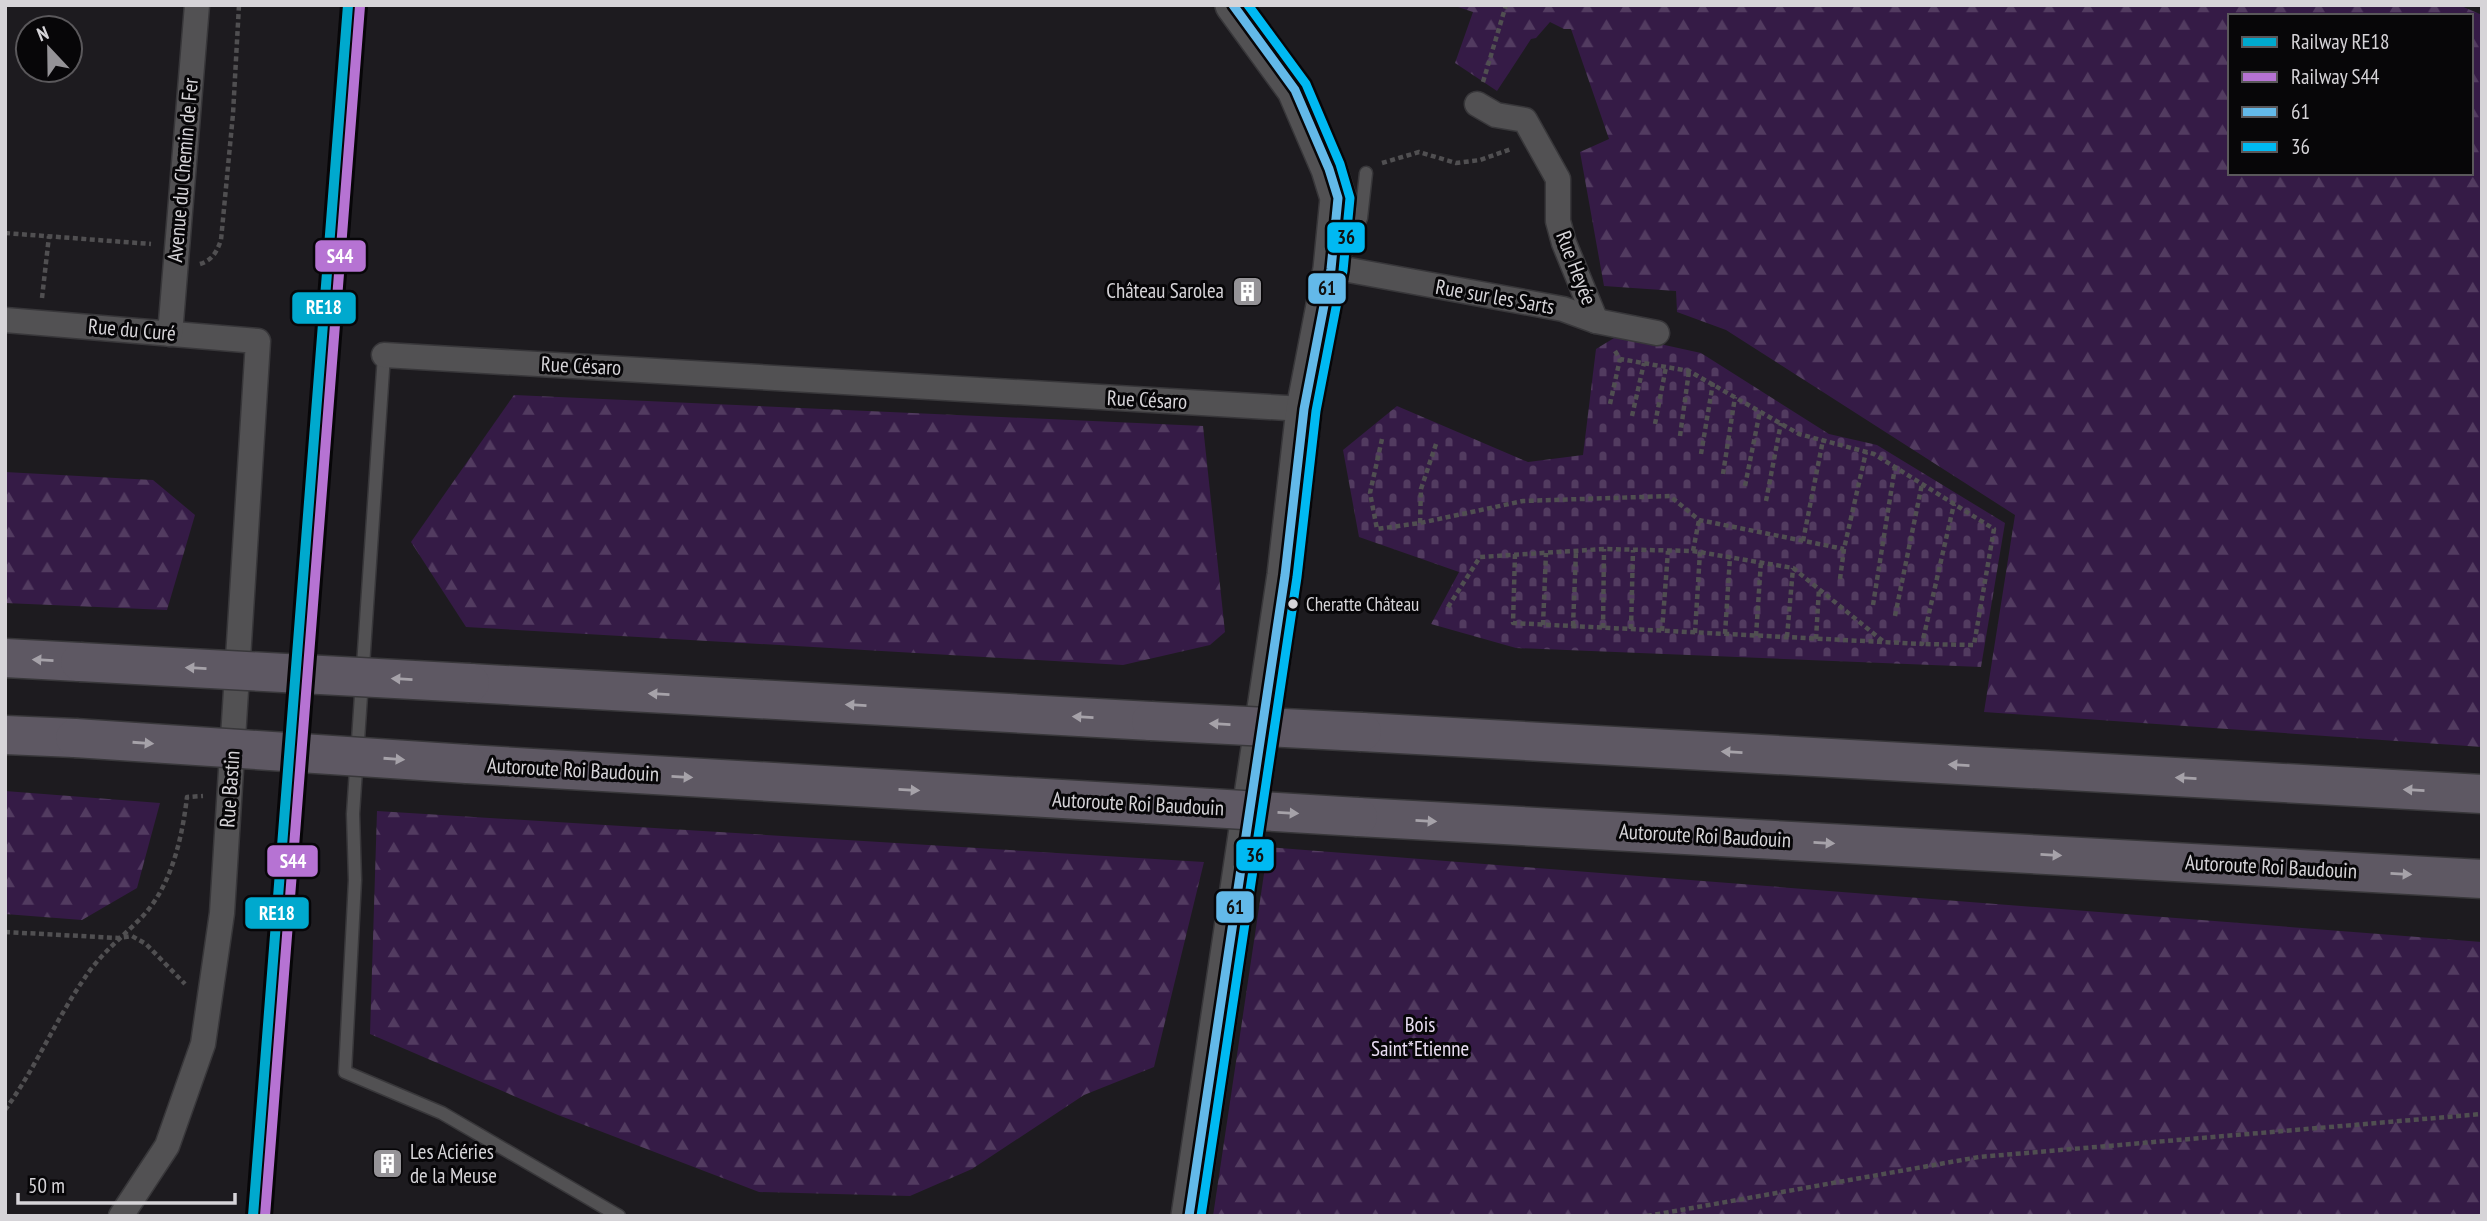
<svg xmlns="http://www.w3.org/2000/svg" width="2487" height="1221" font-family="'PT Sans Narrow',sans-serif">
	<defs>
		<pattern id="forest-firs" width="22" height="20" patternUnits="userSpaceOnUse" patternTransform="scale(1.75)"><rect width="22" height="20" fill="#351b46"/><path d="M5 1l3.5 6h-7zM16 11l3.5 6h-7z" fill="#523b60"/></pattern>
		<pattern id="cemetery-stones" width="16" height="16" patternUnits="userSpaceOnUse" patternTransform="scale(1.75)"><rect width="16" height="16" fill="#351b46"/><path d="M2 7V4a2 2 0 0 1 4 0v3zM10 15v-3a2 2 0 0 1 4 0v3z" fill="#523b60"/></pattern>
	</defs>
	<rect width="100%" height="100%" fill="#1d1b1f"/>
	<g fill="url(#forest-firs)" fill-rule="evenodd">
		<path d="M 1452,5 L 2459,5 L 2482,15 L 2482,747 L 1984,712 L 2015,515 L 1726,330 L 1677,312 L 1676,291 L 1604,286 L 1580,152 L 1609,139 L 1571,29 L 1564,29 L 1550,22 L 1536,38 L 1531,39 L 1497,91 L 1455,63 L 1473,12 ZM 2230,16 L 2471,16 L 2471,173 L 2230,173 Z"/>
		<path d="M 514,395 L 1203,426 L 1225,632 L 1210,645 L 1123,665 L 466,627 L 411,542 Z"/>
		<path d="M 5,472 L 153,480 L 195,515 L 167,610 L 5,603 Z"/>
		<path d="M 5,791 L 160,803 L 137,888 L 82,920 L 5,914 Z"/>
		<path d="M 377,811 L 1204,862 L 1154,1067 L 1084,1095 L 972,1169 L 910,1196 L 759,1192 L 558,1115 L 370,1034 Z"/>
		<path d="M 1268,847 L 2482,942 L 2482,1216 L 1213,1216 Z"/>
	</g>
	<path fill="url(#cemetery-stones)" d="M 1619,335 L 1701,353 L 1829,434 L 1877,445 L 2005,523 L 1981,667 L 1516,648 L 1431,624 L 1459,572 L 1359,537 L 1343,450 L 1397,406 L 1528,462 L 1583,455 L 1596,349 Z"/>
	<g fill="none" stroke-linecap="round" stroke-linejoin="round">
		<defs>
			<g id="lane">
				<path d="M 1346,252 L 1361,218 L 1366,173"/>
				<path d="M 384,355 L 353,814 L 355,880 L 345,1072 L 442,1113 L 619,1216"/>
			</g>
			<g id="street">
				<path d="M 1477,104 L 1496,115 L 1525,120 L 1558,179 L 1558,221 L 1564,243 L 1596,321"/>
				<path d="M 1331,269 L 1338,268 L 1563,309 L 1596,321 L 1657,333"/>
				<path d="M 5,320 L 258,341 L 222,913 L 203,1044 L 167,1146 L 121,1216"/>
				<path d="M 170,334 L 197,5"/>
				<path d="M 384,355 L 1304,409"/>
			</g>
			<path id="secondary" d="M 1189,1216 L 1285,575 L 1304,409 L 1331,269 L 1338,198 L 1329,169 L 1295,90 L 1233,5"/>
			<g id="highway">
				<path d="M 5,658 L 80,662"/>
				<path d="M 470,683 L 1151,721"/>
				<path d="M 1362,732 L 2482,794"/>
				<path d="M 5,735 L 75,738"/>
				<path d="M 467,764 L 1146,804"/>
				<path d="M 1358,817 L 2482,879"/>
			</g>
		</defs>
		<use href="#lane" stroke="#38373a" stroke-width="15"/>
		<use href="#street" stroke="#38373a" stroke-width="27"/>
		<use href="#secondary" stroke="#38373a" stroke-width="38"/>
		<use href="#highway" stroke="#38373a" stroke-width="41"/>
		<g stroke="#504f51" stroke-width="4.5" stroke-dasharray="5 3.5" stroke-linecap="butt">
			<path d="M 1483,82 L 1506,5"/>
			<path d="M 1382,163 L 1419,152 L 1456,163 L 1480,160 L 1511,149"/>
			<path d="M 5,233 L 151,244"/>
			<path d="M 200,264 C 213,260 217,251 221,240 L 233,114 L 239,5"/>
			<path d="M 42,298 L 49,236"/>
			<path d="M 1615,351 L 1620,359 L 1689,371 L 1799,434 L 1874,454 L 1994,529 L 1974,645 L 1922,644"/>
			<path d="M 1610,404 L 1620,359"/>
			<path d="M 1632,416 L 1644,363"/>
			<path d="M 1655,424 L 1666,367"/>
			<path d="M 1680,436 L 1689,371"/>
			<path d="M 1382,439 L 1370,493 L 1377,529 L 1420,523 L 1523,501 L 1670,496 L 1699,520 L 1844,549"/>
			<path d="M 1701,454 L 1713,383"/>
			<path d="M 1723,474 L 1735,397"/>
			<path d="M 1745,486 L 1760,411"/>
			<path d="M 1766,501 L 1781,423"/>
			<path d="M 1420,523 L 1421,489 L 1437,441"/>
			<path d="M 1803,541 L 1823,440"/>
			<path d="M 1693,551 L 1699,520"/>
			<path d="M 1515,554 L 1513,623 L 1922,644 L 1954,504"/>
			<path d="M 1840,579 L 1844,549 L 1866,452"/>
			<path d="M 1873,605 L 1895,467"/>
			<path d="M 1448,607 L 1480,557 L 1604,549 L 1693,551 L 1793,568 L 1884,642"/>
			<path d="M 1895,616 L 1922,484"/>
			<path d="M 1543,625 L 1546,553"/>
			<path d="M 1573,626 L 1576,551"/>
			<path d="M 1603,628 L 1604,549"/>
			<path d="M 1631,629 L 1633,550"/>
			<path d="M 1662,631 L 1668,551"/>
			<path d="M 1695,633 L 1700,552"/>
			<path d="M 1725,634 L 1730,557"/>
			<path d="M 1756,636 L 1761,561"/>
			<path d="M 1787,637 L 1793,568"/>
			<path d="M 1816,639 L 1819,588"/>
			<path d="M 5,932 L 118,938 L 132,936 L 146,944 L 185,984"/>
			<path d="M 5,1110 C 35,1069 54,1023 82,982 C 100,954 117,942 140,919 C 171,888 182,839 187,797 L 203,796"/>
			<path d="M 1647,1216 L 1979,1157 L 2482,1114"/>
		</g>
		<use href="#lane" stroke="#525153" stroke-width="12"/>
		<use href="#street" stroke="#525153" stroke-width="24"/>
		<use href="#secondary" stroke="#525153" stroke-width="35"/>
		<use href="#highway" stroke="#5e5863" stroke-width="38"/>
		<defs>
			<g id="highway-bridge">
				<path d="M 80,662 L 470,683"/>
				<path d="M 1151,721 L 1362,732"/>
				<path d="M 75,738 L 467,764"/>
				<path d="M 1146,804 L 1358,817"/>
			</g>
		</defs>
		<use href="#highway-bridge" stroke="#38373a" stroke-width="41" stroke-linecap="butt"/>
		<use href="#highway-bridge" stroke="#5e5863" stroke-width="38"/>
		<defs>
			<path id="bus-1" d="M 1189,1216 L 1285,575 L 1304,409 L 1331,269 L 1338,198 L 1329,169 L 1295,90 L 1233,5"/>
			<path id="bus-2" d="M 1201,1216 L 1297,577 L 1316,411 L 1343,271 L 1350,198 L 1340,164 L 1306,84 L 1248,5"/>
		</defs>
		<use href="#bus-1" stroke="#070608" stroke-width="14"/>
		<use href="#bus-2" stroke="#070608" stroke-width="14"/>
		<use href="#bus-1" stroke="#63b9e9" stroke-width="9"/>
		<use href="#bus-2" stroke="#00b9f2" stroke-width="9"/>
		<defs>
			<path id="rail-1" d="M 253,1216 L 348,5"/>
			<path id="rail-2" d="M 265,1216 L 360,6"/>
		</defs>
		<use href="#rail-1" stroke="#070608" stroke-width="16"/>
		<use href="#rail-2" stroke="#070608" stroke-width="16"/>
		<use href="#rail-1" stroke="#00a9ce" stroke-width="10"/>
		<use href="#rail-2" stroke="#b673d3" stroke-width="10"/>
	</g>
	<defs><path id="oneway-solid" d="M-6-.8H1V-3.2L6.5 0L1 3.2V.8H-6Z" transform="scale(1.75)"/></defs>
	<g fill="#a6a2a9">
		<use href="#oneway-solid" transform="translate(43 660) rotate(-177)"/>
		<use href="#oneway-solid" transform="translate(196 668) rotate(-177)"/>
		<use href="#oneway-solid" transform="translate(402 679) rotate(-177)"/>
		<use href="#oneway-solid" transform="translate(659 694) rotate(-177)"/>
		<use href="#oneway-solid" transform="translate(856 705) rotate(-177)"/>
		<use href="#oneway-solid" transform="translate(1083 717) rotate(-177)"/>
		<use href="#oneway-solid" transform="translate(1220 724) rotate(-177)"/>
		<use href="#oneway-solid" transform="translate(143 743) rotate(4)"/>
		<use href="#oneway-solid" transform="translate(1732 752) rotate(-177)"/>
		<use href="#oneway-solid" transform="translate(394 759) rotate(4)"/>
		<use href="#oneway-solid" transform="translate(1959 765) rotate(-177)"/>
		<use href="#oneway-solid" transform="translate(682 777) rotate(3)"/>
		<use href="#oneway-solid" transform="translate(2186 778) rotate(-177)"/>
		<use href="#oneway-solid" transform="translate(909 790) rotate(3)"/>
		<use href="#oneway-solid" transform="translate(2414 790) rotate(-177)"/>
		<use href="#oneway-solid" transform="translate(1288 813) rotate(3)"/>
		<use href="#oneway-solid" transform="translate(1426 821) rotate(3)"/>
		<use href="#oneway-solid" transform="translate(1824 843) rotate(3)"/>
		<use href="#oneway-solid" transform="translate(2051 855) rotate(3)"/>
		<use href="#oneway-solid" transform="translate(2401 874) rotate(3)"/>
	</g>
	<defs>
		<symbol id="building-square" viewBox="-11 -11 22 22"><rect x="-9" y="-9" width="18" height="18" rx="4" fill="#959397" stroke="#070608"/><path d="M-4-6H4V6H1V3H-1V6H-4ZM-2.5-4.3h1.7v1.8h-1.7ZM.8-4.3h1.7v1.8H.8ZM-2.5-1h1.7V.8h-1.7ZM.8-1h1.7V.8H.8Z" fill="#fff"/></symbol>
	</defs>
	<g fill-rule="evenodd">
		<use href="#building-square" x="1230" y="274" width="35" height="35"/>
		<use href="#building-square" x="370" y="1146" width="35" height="35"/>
	</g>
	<circle fill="#d6d4d8" stroke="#070608" stroke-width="2.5" cx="1293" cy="604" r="6"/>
	<g text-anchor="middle" stroke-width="6" stroke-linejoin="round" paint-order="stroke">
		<g font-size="19" fill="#d6d4d8" stroke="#070608" text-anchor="start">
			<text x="1306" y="611">Cheratte Château</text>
		</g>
		<g font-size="21" fill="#d6d4d8" stroke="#070608">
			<text transform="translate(183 170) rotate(-85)" y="7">Avenue du Chemin de Fer</text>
			<text transform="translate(1576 268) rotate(69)" y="7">Rue Heyée</text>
			<text transform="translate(1495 297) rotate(10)" y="7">Rue sur les Sarts</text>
			<text transform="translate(132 330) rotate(5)" y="7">Rue du Curé</text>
			<text transform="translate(581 366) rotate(3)" y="7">Rue Césaro</text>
			<text transform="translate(1147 400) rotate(3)" y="7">Rue Césaro</text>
			<text transform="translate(573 770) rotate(3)" y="7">Autoroute Roi Baudouin</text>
			<text transform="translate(230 789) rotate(-86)" y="7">Rue Bastin</text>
			<text transform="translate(1138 804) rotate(3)" y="7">Autoroute Roi Baudouin</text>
			<text transform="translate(1705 836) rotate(3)" y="7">Autoroute Roi Baudouin</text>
			<text transform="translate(2271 867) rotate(3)" y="7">Autoroute Roi Baudouin</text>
		</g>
		<g font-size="21" fill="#d6d4d8" stroke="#070608" text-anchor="end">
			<text x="1224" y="298">Château Sarolea</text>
			<text x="410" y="1159" text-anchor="start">Les Aciéries<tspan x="410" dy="24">de la Meuse</tspan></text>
		</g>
		<g font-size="21" fill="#e9ddf2" stroke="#070608">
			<text x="1420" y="1032">Bois<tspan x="1420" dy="24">Saint*Etienne</tspan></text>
		</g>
	</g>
	<g stroke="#070608" stroke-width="2.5">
		<rect x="1326" y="221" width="40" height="33" rx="7" fill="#00b9f2"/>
		<rect x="314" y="239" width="53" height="34" rx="7" fill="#b673d3"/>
		<rect x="1307" y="272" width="40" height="33" rx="7" fill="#63b9e9"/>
		<rect x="291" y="291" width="66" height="34" rx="7" fill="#00a9ce"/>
		<rect x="1235" y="838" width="40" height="34" rx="7" fill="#00b9f2"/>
		<rect x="266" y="844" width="53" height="34" rx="7" fill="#b673d3"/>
		<rect x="1215" y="890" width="40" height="34" rx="7" fill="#63b9e9"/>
		<rect x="244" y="896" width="66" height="34" rx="7" fill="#00a9ce"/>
	</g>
	<g font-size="19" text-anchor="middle" font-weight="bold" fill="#fff">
		<text x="340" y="263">S44</text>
		<text x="324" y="314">RE18</text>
		<text x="293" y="868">S44</text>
		<text x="277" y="920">RE18</text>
	</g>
	<g font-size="19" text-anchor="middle" font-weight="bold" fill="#111">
		<text x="1346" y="244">36</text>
		<text x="1327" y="295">61</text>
		<text x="1255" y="862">36</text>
		<text x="1235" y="914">61</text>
	</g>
	<rect width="2487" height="1221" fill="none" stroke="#d6d4d8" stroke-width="14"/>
	<rect x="2228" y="14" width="245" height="161" fill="#070608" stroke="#5a585b" stroke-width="2"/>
	<rect x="2242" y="37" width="35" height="10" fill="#00a9ce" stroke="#5a585b" stroke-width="2"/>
	<text x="2291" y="49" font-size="21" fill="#d6d4d8">Railway RE18</text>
	<rect x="2242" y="72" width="35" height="10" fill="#b673d3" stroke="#5a585b" stroke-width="2"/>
	<text x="2291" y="84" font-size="21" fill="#d6d4d8">Railway S44</text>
	<rect x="2242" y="107" width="35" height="10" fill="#63b9e9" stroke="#5a585b" stroke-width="2"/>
	<text x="2291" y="119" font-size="21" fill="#d6d4d8">61</text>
	<rect x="2242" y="142" width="35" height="10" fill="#00b9f2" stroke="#5a585b" stroke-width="2"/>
	<text x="2291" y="154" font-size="21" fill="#d6d4d8">36</text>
	<g transform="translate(49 49) rotate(338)"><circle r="33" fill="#070608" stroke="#5a585b" stroke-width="2"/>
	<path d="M0-5L12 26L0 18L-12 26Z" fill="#959397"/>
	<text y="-10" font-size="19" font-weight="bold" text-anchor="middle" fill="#d6d4d8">N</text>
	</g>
	<path d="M18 1193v10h217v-10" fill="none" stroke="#d6d4d8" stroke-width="3.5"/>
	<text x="28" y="1193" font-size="21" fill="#d6d4d8" stroke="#070608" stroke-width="5" paint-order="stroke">50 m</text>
</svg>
